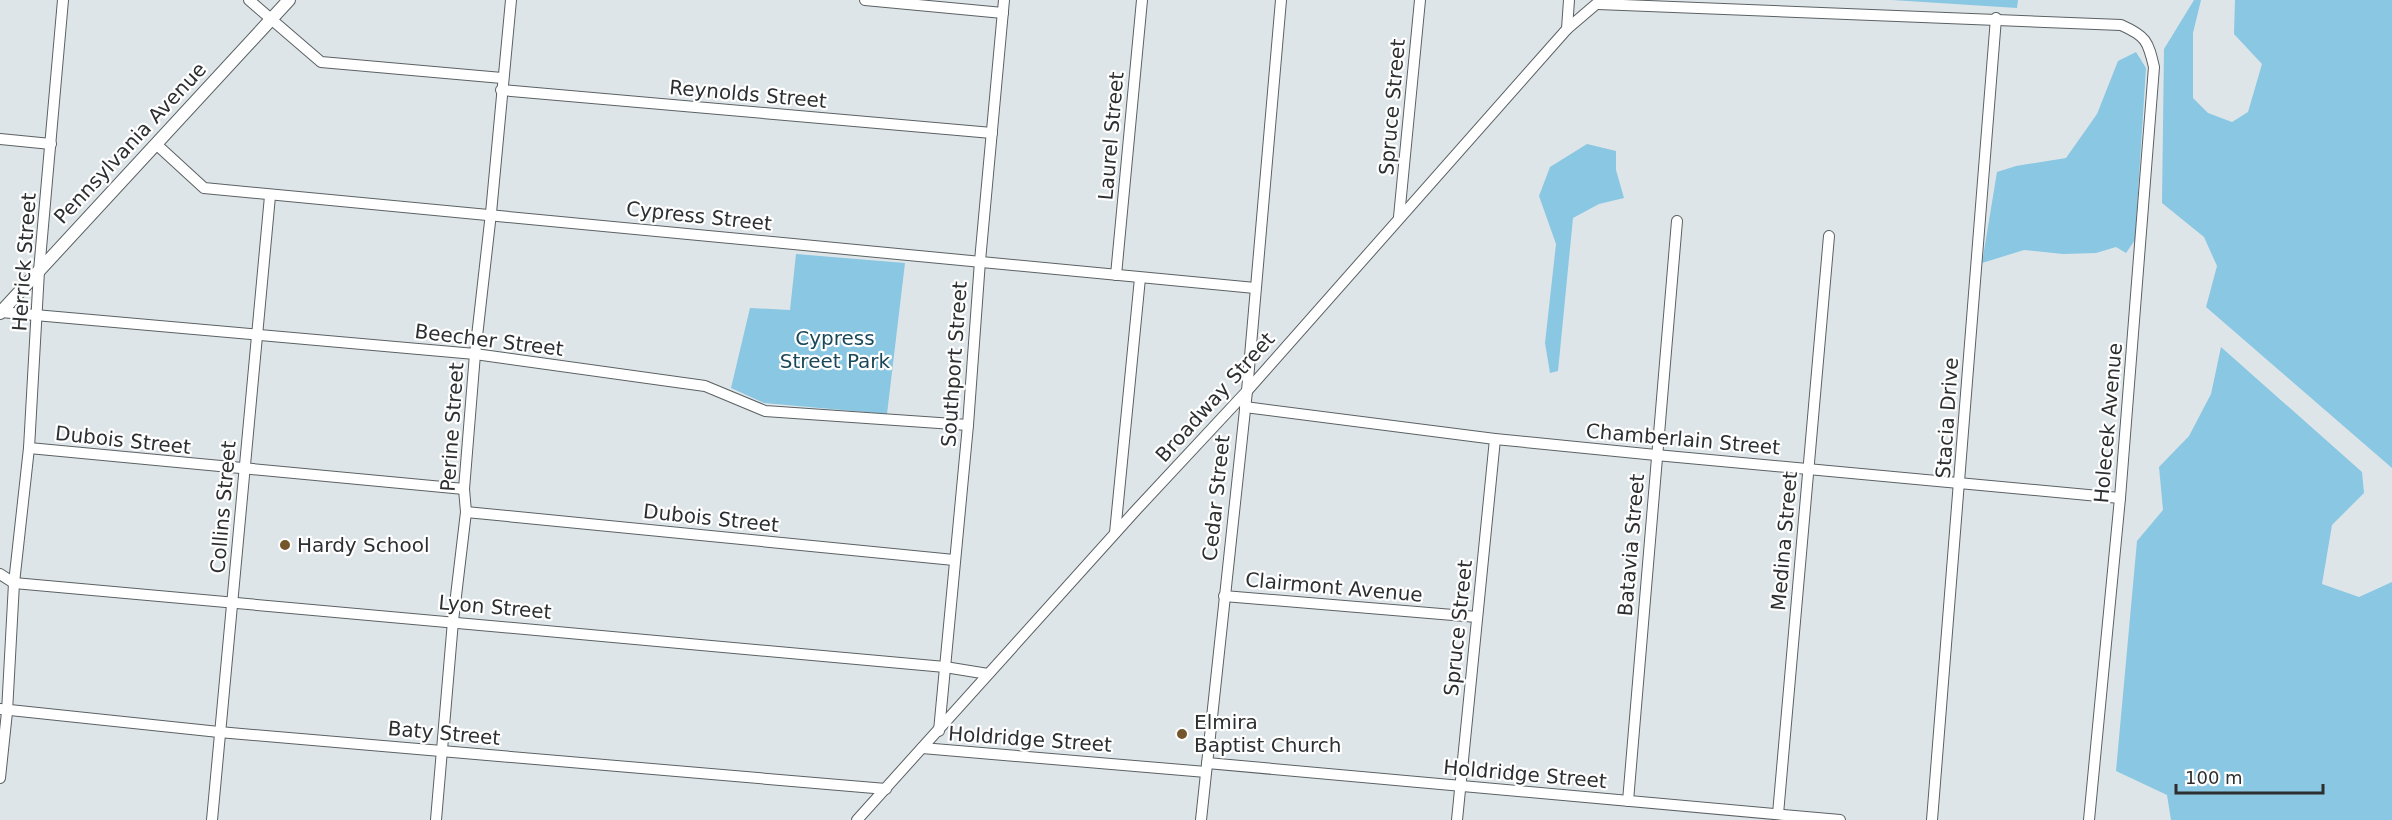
<svg xmlns="http://www.w3.org/2000/svg" width="2392" height="820" font-family="'DejaVu Sans',sans-serif">
	<rect width="100%" height="100%" fill="#dee5e8"/>
	<g fill="#89c7e3">
		<path d="M 1892,0 L 2018,0 L 2017,8 Z"/>
		<path d="M 2194,0 L 2201,0 L 2193,33 L 2193,98 L 2208,113 L 2232,122 L 2248,112 L 2262,64 L 2234,34 L 2235,0 L 2392,0 L 2392,468 L 2206,307 L 2217,266 L 2204,237 L 2162,203 L 2164,49 Z"/>
		<path d="M 2136,52 L 2146,68 L 2135,240 L 2126,253 L 2116,247 L 2096,253 L 2063,254 L 2024,250 L 1982,263 L 1997,172 L 2016,166 L 2066,158 L 2097,114 L 2118,61 Z"/>
		<path d="M 1587,144 L 1616,151 L 1616,170 L 1624,198 L 1599,204 L 1573,218 L 1558,371 L 1550,373 L 1545,343 L 1556,244 L 1539,196 L 1550,167 Z"/>
		<path d="M 796,254 L 905,263 L 887,414 L 764,403 L 731,388 L 750,308 L 790,310 Z"/>
		<path d="M 2221,347 L 2362,472 L 2364,493 L 2332,525 L 2322,584 L 2359,597 L 2392,582 L 2392,820 L 2171,820 L 2167,795 L 2116,771 L 2137,541 L 2163,510 L 2159,467 L 2189,436 L 2211,394 Z"/>
	</g>
	<g fill="none" stroke-linecap="round" stroke-linejoin="round">
		<defs>
			<g id="minor">
				<path d="M 249,0 L 321,62 L 502,78"/>
				<path d="M 865,0 L 1003,13"/>
				<path d="M 1598,4 L 2121,25 C 2146,36 2148,41 2154,67 L 2120,498 L 2089,820"/>
				<path d="M 1567,29 L 1569,0"/>
				<path d="M 501,90 L 992,133"/>
				<path d="M 0,139 L 51,144"/>
				<path d="M 156,144 L 204,188 L 1255,288"/>
				<path d="M 1399,217 L 1420,0"/>
				<path d="M 1116,275 L 1142,0"/>
				<path d="M 1,312 L 475,354 L 705,386 L 765,411 L 968,425"/>
				<path d="M 1245,407 L 1495,439 L 1656,455 L 2120,498"/>
				<path d="M 29,448 L 464,489"/>
				<path d="M 466,512 L 954,560"/>
				<path d="M 1115,533 L 1140,278"/>
				<path d="M 0,574 L 14,583 L 945,667 L 988,674"/>
				<path d="M 1224,596 L 1477,617"/>
				<path d="M 0,709 L 219,732 L 886,789"/>
				<path d="M 939,731 L 968,425 L 980,261 L 1004,0"/>
				<path d="M 922,748 L 1206,772"/>
				<path d="M 1207,763 L 1840,820"/>
				<path d="M 0,778 L 7,712 L 14,583 L 29,448 L 39,271 L 63,0"/>
				<path d="M 1628,801 L 1677,221"/>
				<path d="M 1778,814 L 1829,236"/>
				<path d="M 212,820 L 270,196"/>
				<path d="M 436,820 L 453,621 L 466,512 L 464,489 L 475,354 L 491,213 L 511,0"/>
				<path d="M 857,820 L 1137,509 L 1247,391 L 1567,29 L 1601,0"/>
				<path d="M 1201,820 L 1247,391 L 1281,0"/>
				<path d="M 1457,820 L 1495,439"/>
				<path d="M 1932,820 L 1996,18"/>
			</g>
			<path id="major" d="M 0,313 L 289,0"/>
		</defs>
		<use href="#minor" stroke="#5b6163" stroke-width="12"/>
		<use href="#major" stroke="#5b6163" stroke-width="14"/>
		<use href="#minor" stroke="#fff" stroke-width="10"/>
		<use href="#major" stroke="#fff" stroke-width="12"/>
	</g>
	<g fill="#74562a" stroke="#fff" stroke-width="2">
		<circle cx="285" cy="545" r="6"/>
		<circle cx="1182" cy="734" r="6"/>
	</g>
	<g text-anchor="middle" stroke-width="4.5" stroke-linejoin="round" paint-order="stroke">
		<g font-size="20" fill="#2c2e2f" stroke="#fff">
			<text transform="translate(748 94) rotate(5)" y="7">Reynolds Street</text>
			<text transform="translate(1392 107) rotate(-85)" y="7">Spruce Street</text>
			<text transform="translate(1111 136) rotate(-85)" y="7">Laurel Street</text>
			<text transform="translate(130 143) rotate(-47)" y="7">Pennsylvania Avenue</text>
			<text transform="translate(699 216) rotate(6)" y="7">Cypress Street</text>
			<text transform="translate(24 262) rotate(-86)" y="7">Herrick Street</text>
			<text transform="translate(489 340) rotate(7)" y="7">Beecher Street</text>
			<text transform="translate(954 364) rotate(-86)" y="7">Southport Street</text>
			<text transform="translate(1215 397) rotate(-48)" y="7">Broadway Street</text>
			<text transform="translate(1947 418) rotate(-86)" y="7">Stacia Drive</text>
			<text transform="translate(2108 423) rotate(-85)" y="7">Holecek Avenue</text>
			<text transform="translate(452 427) rotate(-86)" y="7">Perine Street</text>
			<text transform="translate(1683 439) rotate(5)" y="7">Chamberlain Street</text>
			<text transform="translate(123 440) rotate(6)" y="7">Dubois Street</text>
			<text transform="translate(1216 498) rotate(-84)" y="7">Cedar Street</text>
			<text transform="translate(223 507) rotate(-85)" y="7">Collins Street</text>
			<text transform="translate(711 518) rotate(6)" y="7">Dubois Street</text>
			<text transform="translate(1784 541) rotate(-85)" y="7">Medina Street</text>
			<text transform="translate(1631 545) rotate(-85)" y="7">Batavia Street</text>
			<text transform="translate(1334 587) rotate(5)" y="7">Clairmont Avenue</text>
			<text transform="translate(495 607) rotate(5)" y="7">Lyon Street</text>
			<text transform="translate(1458 628) rotate(-84)" y="7">Spruce Street</text>
			<text transform="translate(444 733) rotate(5)" y="7">Baty Street</text>
			<text transform="translate(1030 739) rotate(4)" y="7">Holdridge Street</text>
			<text transform="translate(1525 774) rotate(5)" y="7">Holdridge Street</text>
		</g>
		<g font-size="20" fill="#1a485b" stroke="#fff">
			<text x="835" y="345">Cypress<tspan x="835" dy="23">Street Park</tspan></text>
		</g>
		<g font-size="20" fill="#2c2e2f" stroke="#fff" text-anchor="start">
			<text x="297" y="552">Hardy School</text>
			<text x="1194" y="729">Elmira<tspan x="1194" dy="23">Baptist Church</tspan></text>
		</g>
	</g>
	<path d="M2176 784v9h147v-9" fill="none" stroke="#2c2e2f" stroke-width="3"/>
	<text x="2185" y="784" font-size="18" fill="#2c2e2f" stroke="#ffffff" stroke-width="4.5" paint-order="stroke">100 m</text>
</svg>
